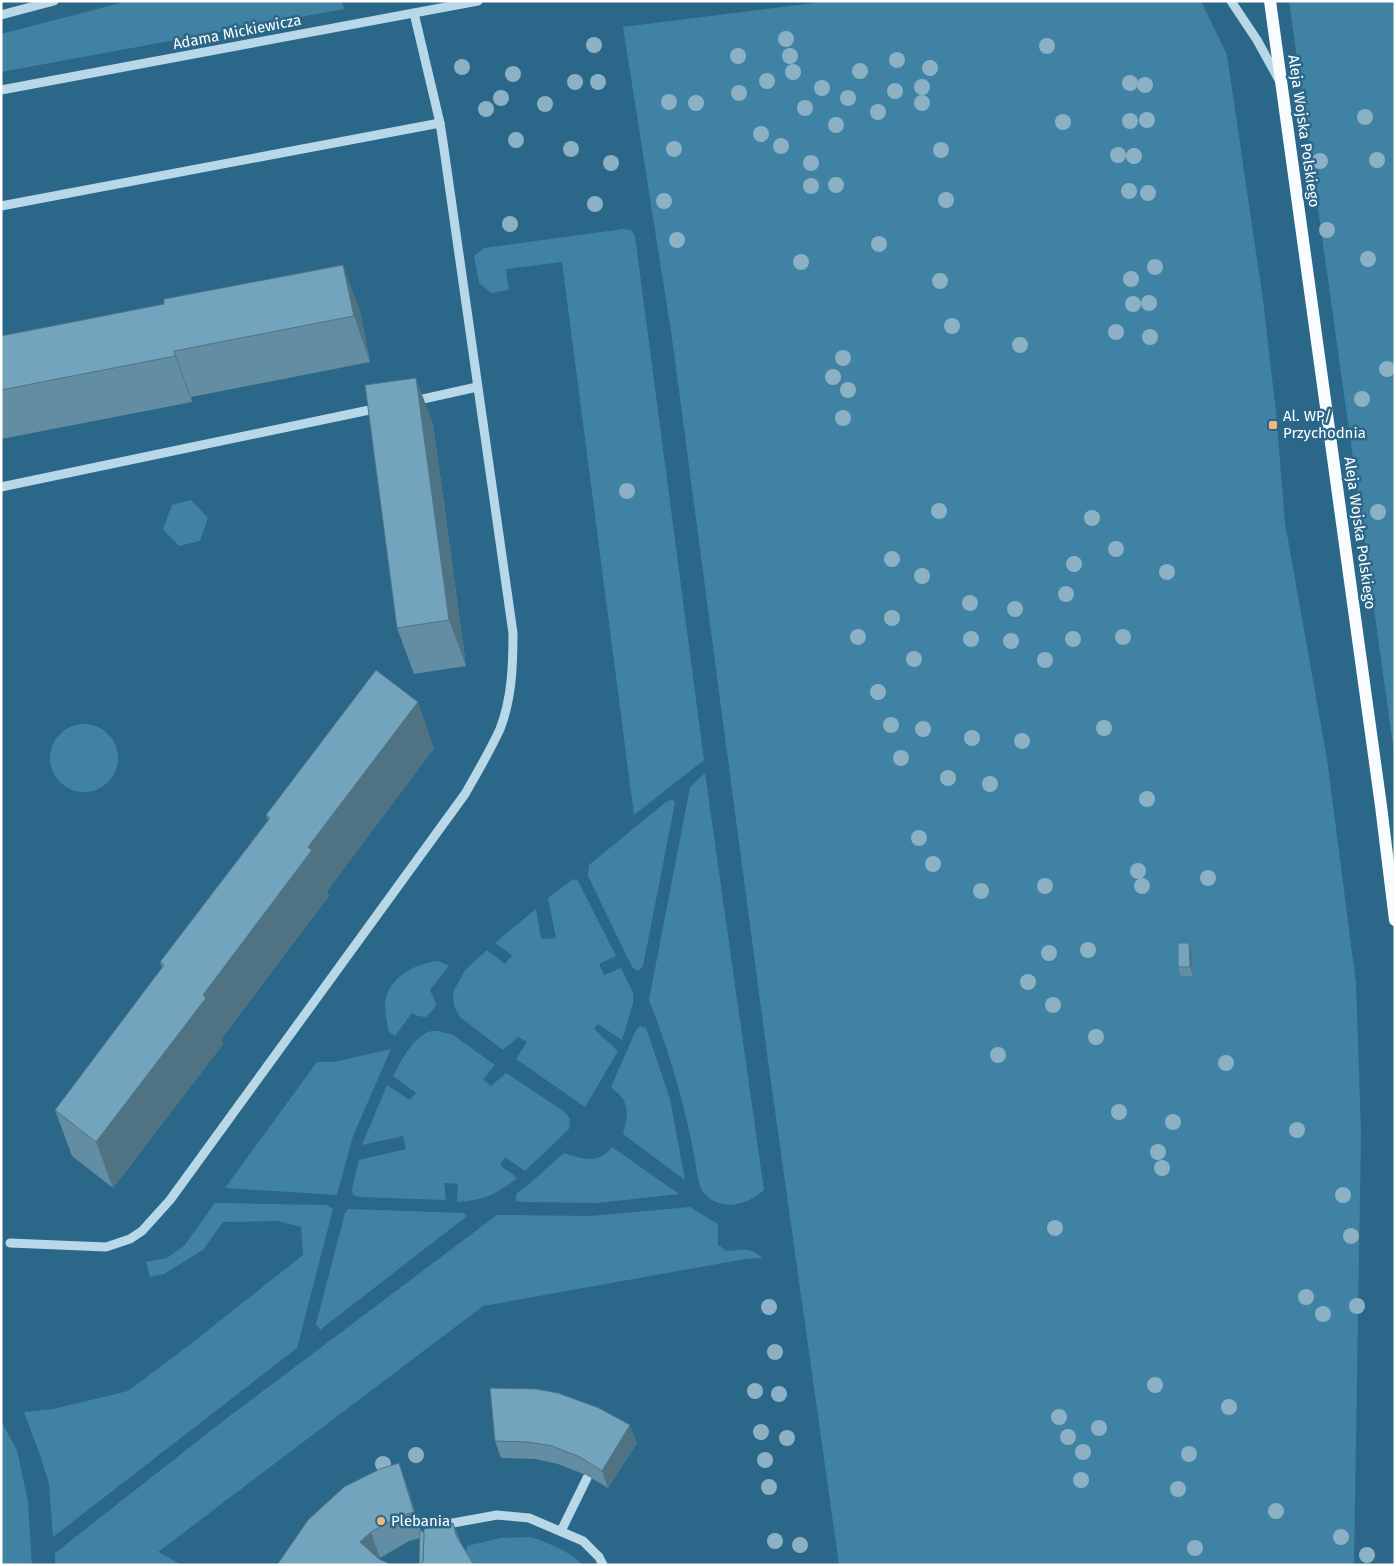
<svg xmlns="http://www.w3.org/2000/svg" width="1396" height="1566" font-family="'Fira Sans',sans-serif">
	<rect width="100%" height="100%" fill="#2b6788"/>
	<g fill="#4082a4">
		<path d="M 128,1 L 342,1 L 344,9 L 1,72 L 1,34 Z"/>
		<path d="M 829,1 L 1201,1 L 1227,55 L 1263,300 L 1276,412 L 1285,523 L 1327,759 L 1356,983 L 1361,1132 L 1354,1565 L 839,1565 L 768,1061 L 672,338 L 623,27 Z"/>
		<path d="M 1289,1 L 1395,1 L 1395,759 Z"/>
		<path d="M 623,229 L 631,230 L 635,236 L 704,760 L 634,815 L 562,262 L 506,269 L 509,290 L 491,293 L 479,283 L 474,256 L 484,248 Z"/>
		<path d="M 191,500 L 208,518 L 200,541 L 179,546 L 163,529 L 172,505 Z"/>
		<circle cx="84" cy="758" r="34"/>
		<path d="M 705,773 L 764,1190 C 746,1206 720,1212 703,1192 C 698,1186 696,1163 694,1155 C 684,1102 669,1051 649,1000 L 690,787 Z"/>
		<path d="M 672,799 L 675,803 L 643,966 L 638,971 L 632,967 L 588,876 L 589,865 L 666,802 Z"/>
		<path d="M 573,879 L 578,881 L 616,956 L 599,964 L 604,975 L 621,968 L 633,993 L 633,1003 L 622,1040 L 598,1024 L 594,1029 L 618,1051 L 585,1107 L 516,1059 L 527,1042 L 518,1037 L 503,1050 L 460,1017 L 454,1006 L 453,992 L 465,970 L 487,950 L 505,964 L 512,955 L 495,943 L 536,909 L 541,939 L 556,938 L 548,898 Z"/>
		<path d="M 439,961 L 449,966 L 430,990 L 436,1004 L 433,1010 L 426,1017 L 418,1016 L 412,1013 L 395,1036 L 389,1032 C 387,1023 385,1013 385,1004 C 387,978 415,963 439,961 Z"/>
		<path d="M 640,1026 L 646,1028 L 670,1099 L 685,1180 L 623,1134 C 629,1112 630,1102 611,1087 L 636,1030 Z"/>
		<path d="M 438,1031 L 453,1035 L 495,1065 L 483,1080 L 491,1086 L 506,1073 L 565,1112 L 570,1119 L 569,1129 L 525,1171 L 505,1157 L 500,1165 L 517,1178 C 498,1194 482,1201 457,1202 L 458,1184 L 444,1183 L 446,1200 L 359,1197 L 353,1195 L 352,1189 L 359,1160 L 406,1149 L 403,1136 L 362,1145 L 387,1085 L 410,1100 L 416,1093 L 393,1076 C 401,1061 411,1041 426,1033 C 429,1031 434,1031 438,1031 Z"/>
		<path d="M 391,1049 L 353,1136 L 337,1195 L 225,1188 L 317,1062 L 334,1062 Z"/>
		<path d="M 612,1147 L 679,1194 L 598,1203 L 523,1202 L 516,1201 L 516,1194 L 529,1184 L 564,1153 C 576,1157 592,1163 604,1155 C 607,1153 610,1149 612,1147 Z"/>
		<path d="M 215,1203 L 327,1205 L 333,1209 L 297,1348 L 53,1537 L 49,1483 L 40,1455 L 24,1412 L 53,1409 L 128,1391 L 188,1346 L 303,1255 L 301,1227 L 278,1221 L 223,1222 L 203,1250 L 164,1274 L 150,1277 L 146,1262 L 167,1258 L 184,1246 Z"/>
		<path d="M 690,1207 L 718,1224 L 718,1245 L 727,1251 C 741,1250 752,1247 762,1258 L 745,1259 L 483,1306 L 158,1552 L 182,1565 L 55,1565 L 55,1553 L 227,1418 L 497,1215 L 591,1216 Z"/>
		<path d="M 348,1209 L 463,1213 L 467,1216 L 320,1330 L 316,1324 L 345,1213 Z"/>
		<path d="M 1,1421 L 17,1450 L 28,1502 L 32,1565 L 1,1565 Z"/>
		<path d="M 531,1537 C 550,1544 568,1550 583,1565 L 467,1565 L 465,1556 L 467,1546 L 501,1538 Z"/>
	</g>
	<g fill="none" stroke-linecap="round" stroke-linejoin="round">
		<g stroke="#b8d8e8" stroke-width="9">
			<path d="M 1231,1 L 1257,40 L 1279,80"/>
			<path d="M 1,15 L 54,1"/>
			<path d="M 1,90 L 478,1"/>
			<path d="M 1,206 L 440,123"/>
			<path d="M 414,401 L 477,387"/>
			<path d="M 1,487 L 379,408"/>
			<path d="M 10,1243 L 106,1247 L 130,1239 L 142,1231 L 170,1200 L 465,794 C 477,773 490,751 500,729 C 512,698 513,665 513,633 L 444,149 L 440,123 L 414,13"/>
			<path d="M 442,1525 L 497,1515 L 529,1518 L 583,1541 L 599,1557 L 603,1565"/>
			<path d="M 561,1531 L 587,1478"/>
		</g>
		<path stroke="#f9fcfe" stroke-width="12" d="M 1270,1 L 1381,806 L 1395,920"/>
	</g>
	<g fill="#8cb1c5">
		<circle cx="786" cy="39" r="8"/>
		<circle cx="594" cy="45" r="8"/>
		<circle cx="1047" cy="46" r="8"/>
		<circle cx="738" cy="56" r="8"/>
		<circle cx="790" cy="56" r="8"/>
		<circle cx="897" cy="60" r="8"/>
		<circle cx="462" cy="67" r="8"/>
		<circle cx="930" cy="68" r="8"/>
		<circle cx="860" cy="71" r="8"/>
		<circle cx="793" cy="72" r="8"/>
		<circle cx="513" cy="74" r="8"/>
		<circle cx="767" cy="81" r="8"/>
		<circle cx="575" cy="82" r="8"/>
		<circle cx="598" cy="82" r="8"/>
		<circle cx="1130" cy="83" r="8"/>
		<circle cx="1145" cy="85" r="8"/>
		<circle cx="922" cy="87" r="8"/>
		<circle cx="822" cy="88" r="8"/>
		<circle cx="895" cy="91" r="8"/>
		<circle cx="739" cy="93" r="8"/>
		<circle cx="501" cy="98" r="8"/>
		<circle cx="848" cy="98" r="8"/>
		<circle cx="669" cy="102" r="8"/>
		<circle cx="696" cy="103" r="8"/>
		<circle cx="922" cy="103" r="8"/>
		<circle cx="545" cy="104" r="8"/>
		<circle cx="805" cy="108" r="8"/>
		<circle cx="486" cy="109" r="8"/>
		<circle cx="878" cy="112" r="8"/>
		<circle cx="1365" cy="117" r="8"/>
		<circle cx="1147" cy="120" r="8"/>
		<circle cx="1130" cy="121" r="8"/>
		<circle cx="1063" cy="122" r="8"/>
		<circle cx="836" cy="125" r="8"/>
		<circle cx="761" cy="134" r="8"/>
		<circle cx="516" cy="140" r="8"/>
		<circle cx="781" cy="146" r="8"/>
		<circle cx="571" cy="149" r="8"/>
		<circle cx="674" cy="149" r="8"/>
		<circle cx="941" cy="150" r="8"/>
		<circle cx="1118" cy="155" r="8"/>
		<circle cx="1134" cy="156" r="8"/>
		<circle cx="1377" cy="160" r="8"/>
		<circle cx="1320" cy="161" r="8"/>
		<circle cx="611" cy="163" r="8"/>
		<circle cx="811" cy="163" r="8"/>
		<circle cx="836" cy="185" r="8"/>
		<circle cx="811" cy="186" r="8"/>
		<circle cx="1129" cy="191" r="8"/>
		<circle cx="1148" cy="193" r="8"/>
		<circle cx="946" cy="200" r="8"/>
		<circle cx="664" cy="201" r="8"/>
		<circle cx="595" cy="204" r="8"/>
		<circle cx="510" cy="224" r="8"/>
		<circle cx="1327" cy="230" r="8"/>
		<circle cx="677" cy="240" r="8"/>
		<circle cx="879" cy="244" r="8"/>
		<circle cx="1368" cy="259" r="8"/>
		<circle cx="801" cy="262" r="8"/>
		<circle cx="1155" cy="267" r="8"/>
		<circle cx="1131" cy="279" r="8"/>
		<circle cx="940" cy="281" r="8"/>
		<circle cx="1149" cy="303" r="8"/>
		<circle cx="1133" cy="304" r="8"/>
		<circle cx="952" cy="326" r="8"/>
		<circle cx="1116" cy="332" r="8"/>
		<circle cx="1150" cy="337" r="8"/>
		<circle cx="1020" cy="345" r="8"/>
		<circle cx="843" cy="358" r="8"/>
		<circle cx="1387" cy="369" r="8"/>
		<circle cx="833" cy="377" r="8"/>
		<circle cx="848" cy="390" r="8"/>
		<circle cx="1362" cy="399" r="8"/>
		<circle cx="843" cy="418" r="8"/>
		<circle cx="627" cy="491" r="8"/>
		<circle cx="939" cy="511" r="8"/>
		<circle cx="1378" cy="512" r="8"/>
		<circle cx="1092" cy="518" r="8"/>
		<circle cx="1116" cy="549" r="8"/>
		<circle cx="892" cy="559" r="8"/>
		<circle cx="1074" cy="564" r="8"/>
		<circle cx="1167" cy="572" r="8"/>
		<circle cx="922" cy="576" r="8"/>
		<circle cx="1066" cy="594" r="8"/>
		<circle cx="970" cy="603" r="8"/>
		<circle cx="1015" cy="609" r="8"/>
		<circle cx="892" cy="618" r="8"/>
		<circle cx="858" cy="637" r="8"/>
		<circle cx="1123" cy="637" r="8"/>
		<circle cx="971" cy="639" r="8"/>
		<circle cx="1073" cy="639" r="8"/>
		<circle cx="1011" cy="641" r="8"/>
		<circle cx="914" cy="659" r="8"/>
		<circle cx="1045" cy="660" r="8"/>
		<circle cx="878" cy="692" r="8"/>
		<circle cx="891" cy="725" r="8"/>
		<circle cx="1104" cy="728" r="8"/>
		<circle cx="923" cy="729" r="8"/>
		<circle cx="972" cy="738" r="8"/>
		<circle cx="1022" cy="741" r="8"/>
		<circle cx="901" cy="758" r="8"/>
		<circle cx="948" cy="778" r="8"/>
		<circle cx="990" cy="784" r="8"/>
		<circle cx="1147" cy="799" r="8"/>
		<circle cx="919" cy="838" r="8"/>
		<circle cx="933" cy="864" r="8"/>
		<circle cx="1138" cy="871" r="8"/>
		<circle cx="1208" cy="878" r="8"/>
		<circle cx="1045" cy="886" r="8"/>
		<circle cx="1142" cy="886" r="8"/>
		<circle cx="981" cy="891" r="8"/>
		<circle cx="1088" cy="950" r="8"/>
		<circle cx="1049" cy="953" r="8"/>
		<circle cx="1028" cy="982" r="8"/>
		<circle cx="1053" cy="1005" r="8"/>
		<circle cx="1096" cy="1037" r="8"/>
		<circle cx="998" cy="1055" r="8"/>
		<circle cx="1226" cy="1063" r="8"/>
		<circle cx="1119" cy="1112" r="8"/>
		<circle cx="1173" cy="1122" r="8"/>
		<circle cx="1297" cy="1130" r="8"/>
		<circle cx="1158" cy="1152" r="8"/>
		<circle cx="1162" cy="1168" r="8"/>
		<circle cx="1343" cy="1195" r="8"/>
		<circle cx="1055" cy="1228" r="8"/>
		<circle cx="1351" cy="1236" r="8"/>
		<circle cx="1306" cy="1297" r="8"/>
		<circle cx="1357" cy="1306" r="8"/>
		<circle cx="769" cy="1307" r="8"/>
		<circle cx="1323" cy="1314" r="8"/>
		<circle cx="775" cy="1352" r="8"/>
		<circle cx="1155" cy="1385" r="8"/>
		<circle cx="755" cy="1391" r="8"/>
		<circle cx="779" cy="1394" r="8"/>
		<circle cx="1229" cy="1407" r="8"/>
		<circle cx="1059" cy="1417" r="8"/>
		<circle cx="1099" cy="1428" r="8"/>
		<circle cx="761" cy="1432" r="8"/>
		<circle cx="1068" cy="1437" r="8"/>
		<circle cx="787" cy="1438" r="8"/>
		<circle cx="1083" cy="1452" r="8"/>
		<circle cx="1189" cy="1454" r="8"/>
		<circle cx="416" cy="1455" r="8"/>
		<circle cx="765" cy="1460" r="8"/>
		<circle cx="383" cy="1464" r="8"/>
		<circle cx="1081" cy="1480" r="8"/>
		<circle cx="769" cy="1487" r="8"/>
		<circle cx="1178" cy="1489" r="8"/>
		<circle cx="1276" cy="1511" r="8"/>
		<circle cx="1341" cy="1537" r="8"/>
		<circle cx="775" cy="1541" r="8"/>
		<circle cx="800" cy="1545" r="8"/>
		<circle cx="1195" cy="1548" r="8"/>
		<circle cx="1367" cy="1555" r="8"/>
	</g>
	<g fill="#638da3">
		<path d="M 360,311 L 370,362 L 191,397 L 192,402 L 1,439 L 1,336 Z"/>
		<path d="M 433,424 L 466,666 L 414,674 L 397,628 Z"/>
		<path d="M 434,748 L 327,891 L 329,896 L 221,1039 L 223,1044 L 113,1188 L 72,1156 L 55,1110 L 162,968 L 160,962 L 268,820 L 266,815 Z"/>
		<path d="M 1189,943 L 1192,951 L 1193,976 L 1181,976 L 1178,967 Z"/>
		<path d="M 495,1441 L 637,1443 L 608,1488 L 586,1475 L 558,1464 L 535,1459 L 501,1458 Z"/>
		<path d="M 399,1463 L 408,1489 L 421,1531 L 424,1533 L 453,1523 L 461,1543 L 420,1538 L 409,1541 L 380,1558 L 277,1565 Z"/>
	</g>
	<g fill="#507384">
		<path d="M 343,265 L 360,311 L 370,362 L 354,316 Z"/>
		<path d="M 174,351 L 191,397 L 192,402 L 175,356 Z"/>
		<path d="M 416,378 L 433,424 L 466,666 L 449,620 Z"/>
		<path d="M 418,702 L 434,748 L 327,891 L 329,896 L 221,1039 L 223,1044 L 113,1188 L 96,1142 L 203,995 L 308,847 Z"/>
		<path d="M 1189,943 L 1192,951 L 1193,976 L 1190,967 Z"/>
		<path d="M 630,1425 L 637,1443 L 608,1488 L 602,1471 Z"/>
		<path d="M 399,1463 L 408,1489 L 423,1538 L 414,1512 Z"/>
		<path d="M 453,1523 L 465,1556 L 456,1535 Z"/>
		<path d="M 371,1532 L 380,1558 L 372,1565 L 360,1542 Z"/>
	</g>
	<g fill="#73a4bd" stroke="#507384">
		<path d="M 343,265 L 354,316 L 174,351 L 175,356 L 1,390 L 1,336 L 164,304 L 164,299 Z"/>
		<path d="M 416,378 L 449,620 L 397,628 L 365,385 Z"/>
		<path d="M 376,670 L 418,702 L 308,847 L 312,850 L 203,995 L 206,998 L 96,1142 L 55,1110 L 164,965 L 160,962 L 270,818 L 266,815 Z"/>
		<path d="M 1178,943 L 1189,943 L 1190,967 L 1178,967 Z"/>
		<path d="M 490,1388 L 536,1389 L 558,1393 L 599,1408 L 630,1425 L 602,1471 L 580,1457 L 552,1446 L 528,1442 L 495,1441 Z"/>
		<path d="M 399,1463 L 414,1512 L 400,1516 L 371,1532 L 360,1542 L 379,1559 L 392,1565 L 277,1565 L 308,1520 L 344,1487 L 380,1469 Z"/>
		<path d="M 453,1523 L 456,1535 L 472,1562 L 476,1565 L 421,1565 L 423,1560 L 424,1529 Z"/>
		<path d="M 420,1530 L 424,1533 L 423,1560 L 421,1565 L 419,1565 Z"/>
	</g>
	<g fill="#eeb780" stroke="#2b6788" stroke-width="2">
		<rect x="1268" y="420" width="10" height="10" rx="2.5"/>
		<circle cx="381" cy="1521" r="5"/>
	</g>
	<g text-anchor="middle" stroke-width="5" stroke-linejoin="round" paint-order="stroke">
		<g font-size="15" fill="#fff" stroke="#2b6788">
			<text transform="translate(237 32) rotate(-11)" y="5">Adama Mickiewicza</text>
			<text transform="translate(1304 131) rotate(82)" y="5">Aleja Wojska Polskiego</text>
			<text transform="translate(1360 533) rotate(82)" y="5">Aleja Wojska Polskiego</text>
		</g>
		<g font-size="15" fill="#fff" stroke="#2b6788" text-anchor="start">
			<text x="1283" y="421">Al. WP/<tspan x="1283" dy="17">Przychodnia</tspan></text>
			<text x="391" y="1526">Plebania</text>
		</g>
	</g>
	<rect width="1396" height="1566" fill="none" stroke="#ffffff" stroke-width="5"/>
</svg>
